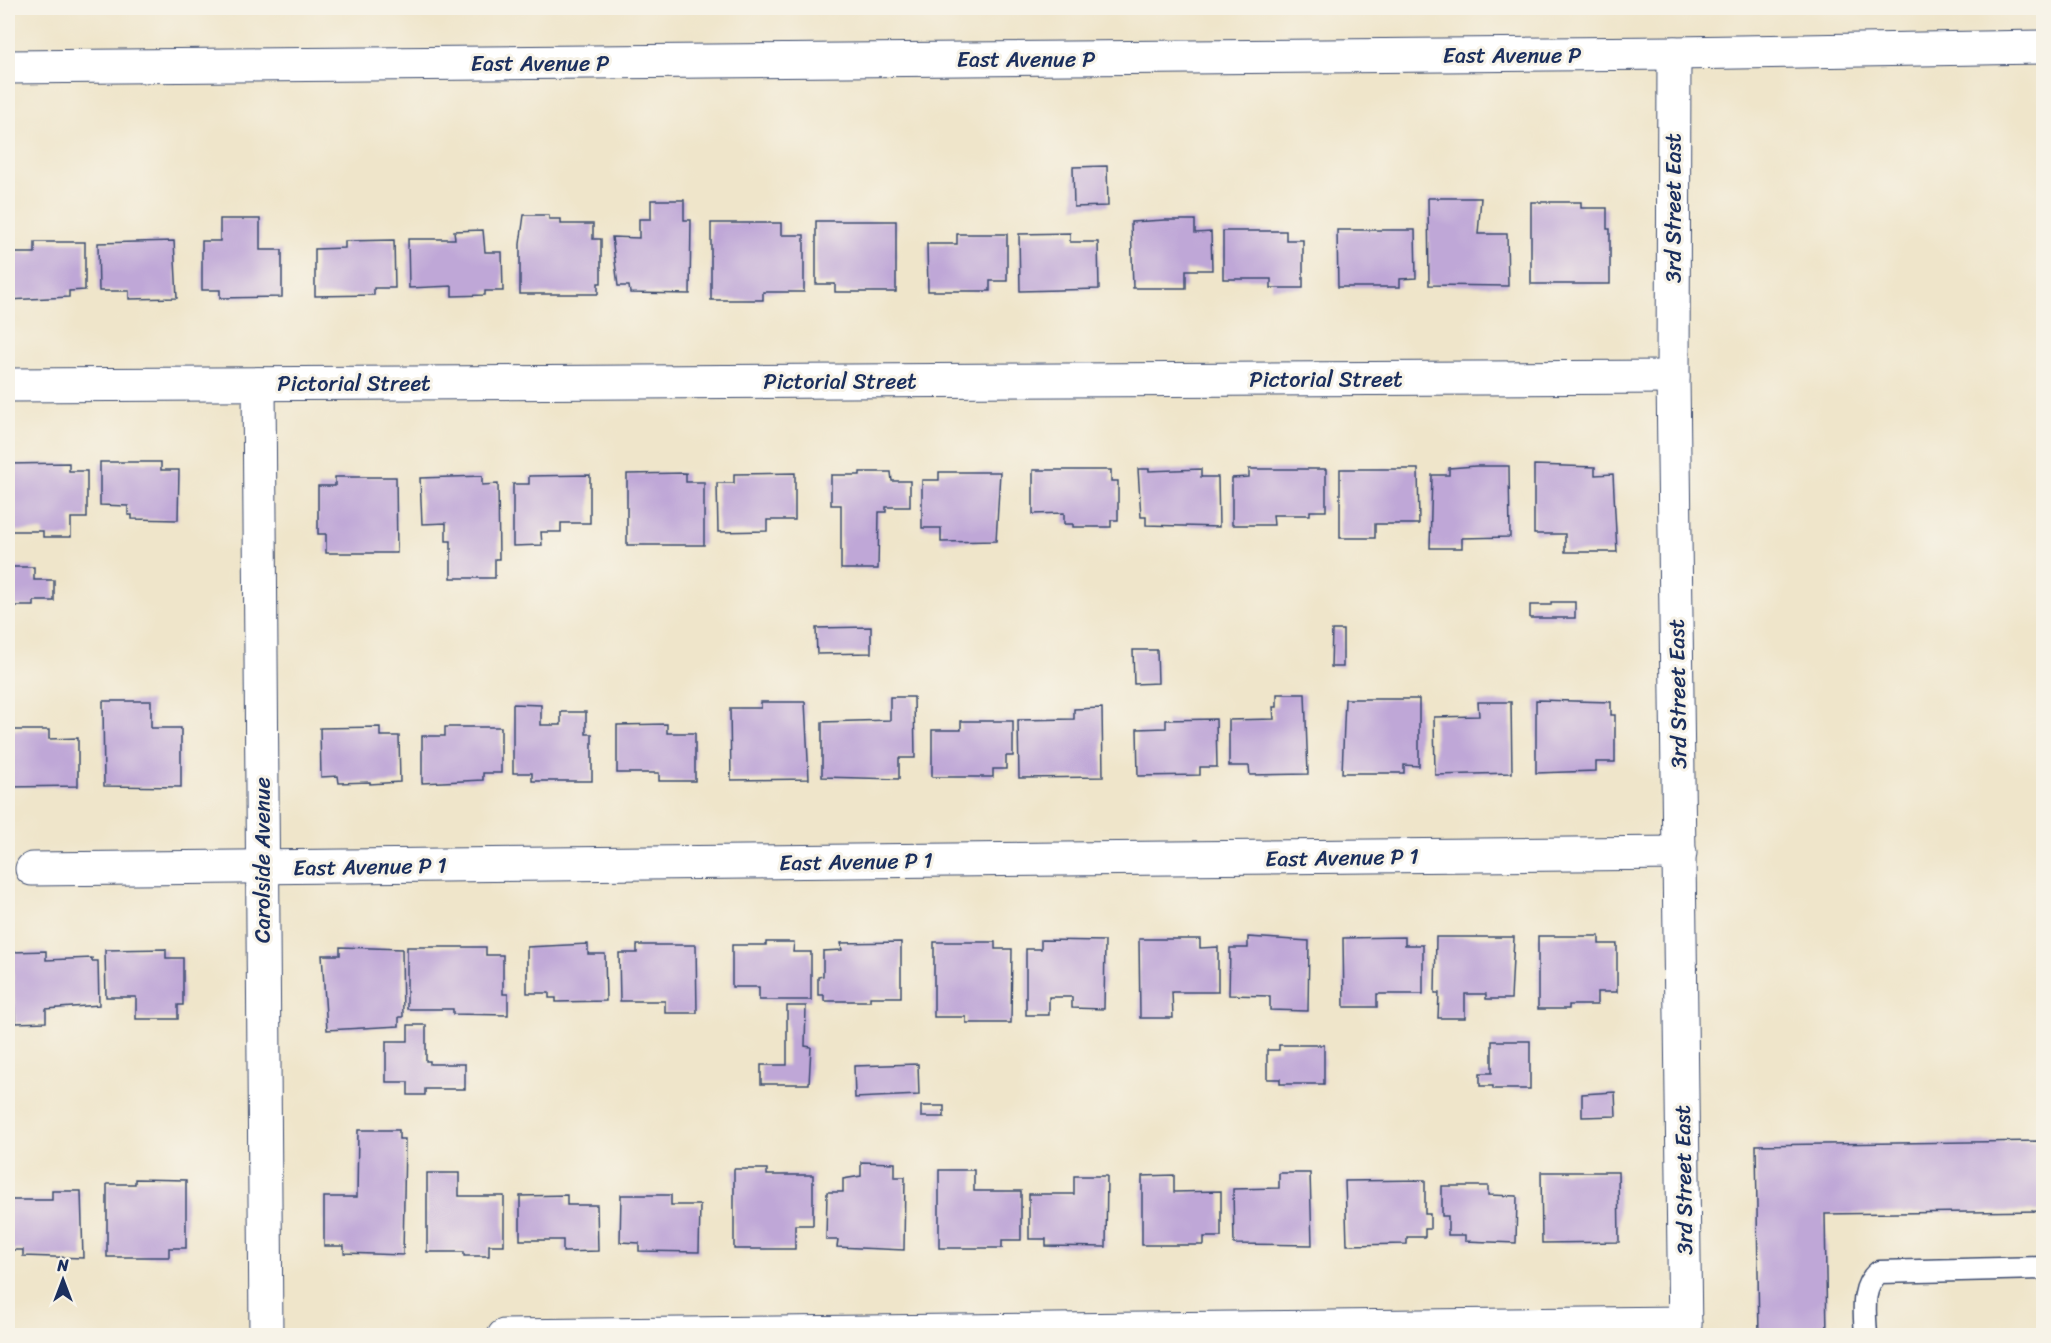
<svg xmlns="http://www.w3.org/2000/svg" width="2051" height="1343" font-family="Sriracha,sans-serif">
	<rect width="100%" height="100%" fill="#f7f3e8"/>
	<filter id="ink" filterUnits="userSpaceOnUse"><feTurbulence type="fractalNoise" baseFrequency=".0167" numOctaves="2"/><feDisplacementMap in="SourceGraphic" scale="12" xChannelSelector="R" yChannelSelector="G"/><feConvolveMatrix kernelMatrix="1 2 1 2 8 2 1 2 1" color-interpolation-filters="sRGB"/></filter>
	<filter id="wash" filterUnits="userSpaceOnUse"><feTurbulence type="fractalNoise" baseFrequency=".008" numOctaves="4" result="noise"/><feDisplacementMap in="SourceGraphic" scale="24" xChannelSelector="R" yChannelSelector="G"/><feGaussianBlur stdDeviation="1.35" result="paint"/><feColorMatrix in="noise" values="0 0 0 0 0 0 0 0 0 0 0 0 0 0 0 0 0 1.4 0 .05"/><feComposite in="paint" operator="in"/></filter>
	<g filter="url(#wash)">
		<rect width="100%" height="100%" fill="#efe5ca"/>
		<g id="blocks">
			<g fill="#bfa7d7">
				<path d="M 1107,166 L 1108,206 L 1074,207 L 1073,167 Z"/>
				<path d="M 1428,198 L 1481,198 L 1478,234 L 1507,234 L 1508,286 L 1429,285 Z"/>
				<path d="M 651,200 L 684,200 L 684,220 L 691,220 L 690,294 L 630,293 L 629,286 L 618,286 L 612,237 L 639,238 L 639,219 L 651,219 Z"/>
				<path d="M 1531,202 L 1581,202 L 1581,208 L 1607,208 L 1607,229 L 1610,229 L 1610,284 L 1531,284 Z"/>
				<path d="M 524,215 L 549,215 L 549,219 L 561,219 L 561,224 L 593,224 L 593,239 L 601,239 L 601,283 L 598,283 L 598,294 L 520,294 L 520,244 Z"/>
				<path d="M 220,219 L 260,219 L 260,250 L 282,250 L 282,297 L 220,298 L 220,290 L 202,290 L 202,241 L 220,241 Z"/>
				<path d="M 1165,220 L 1195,220 L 1195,233 L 1211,232 L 1212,270 L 1186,270 L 1186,288 L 1133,288 L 1131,222 Z"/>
				<path d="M 816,221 L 896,221 L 896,292 L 835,292 L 835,284 L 816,284 Z"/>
				<path d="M 711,223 L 781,223 L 781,235 L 804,235 L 804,292 L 763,292 L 763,300 L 711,300 Z"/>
				<path d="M 483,230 L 485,252 L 502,252 L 503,291 L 485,291 L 485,295 L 452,296 L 452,286 L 409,288 L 408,239 L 455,239 L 454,231 Z"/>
				<path d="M 1337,230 L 1415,230 L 1416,278 L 1400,279 L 1400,287 L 1338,287 Z"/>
				<path d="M 1223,231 L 1286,231 L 1286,240 L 1303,240 L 1303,288 L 1271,288 L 1271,279 L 1223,279 Z"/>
				<path d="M 1070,233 L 1070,242 L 1098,242 L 1099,289 L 1020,291 L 1019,234 Z"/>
				<path d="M 957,234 L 1007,234 L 1007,281 L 990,281 L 990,291 L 928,291 L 927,244 L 957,244 Z"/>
				<path d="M 394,240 L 395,288 L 374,288 L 374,295 L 315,296 L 315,249 L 345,248 L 345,241 Z"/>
				<path d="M 174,241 L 177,298 L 129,299 L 129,291 L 99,291 L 98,243 Z"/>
				<path d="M 35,242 L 85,242 L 85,290 L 69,291 L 69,297 L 8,300 L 8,253 L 35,253 Z"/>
				<path d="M 100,462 L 161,462 L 161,470 L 179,470 L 178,520 L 132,519 L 132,515 L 128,515 L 128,506 L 100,505 Z"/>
				<path d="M 69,463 L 69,471 L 87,471 L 87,518 L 71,518 L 71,537 L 43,537 L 43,531 L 10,531 L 8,464 Z"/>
				<path d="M 1534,465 L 1595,467 L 1595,475 L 1613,474 L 1617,552 L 1565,552 L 1565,534 L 1534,534 Z"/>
				<path d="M 1476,466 L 1509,466 L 1510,537 L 1462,538 L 1462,548 L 1430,548 L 1432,475 L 1449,475 L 1449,468 Z"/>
				<path d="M 1138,469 L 1149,469 L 1149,471 L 1201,469 L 1201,477 L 1218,477 L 1219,527 L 1146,525 L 1146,517 L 1141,517 Z"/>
				<path d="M 1249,469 L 1326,469 L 1326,511 L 1310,511 L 1310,515 L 1273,515 L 1274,525 L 1232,525 L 1232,478 L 1249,477 Z"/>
				<path d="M 1340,469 L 1418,469 L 1419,524 L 1375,524 L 1375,538 L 1340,538 Z"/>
				<path d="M 1033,470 L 1111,470 L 1111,481 L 1118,481 L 1118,520 L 1111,520 L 1111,527 L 1073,527 L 1073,524 L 1064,524 L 1064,513 L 1033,514 Z"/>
				<path d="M 860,472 L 891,472 L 892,481 L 910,481 L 910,507 L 886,507 L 886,512 L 879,512 L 878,569 L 841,569 L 841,505 L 831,505 L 831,475 L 860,475 Z"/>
				<path d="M 939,472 L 1000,472 L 996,541 L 941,542 L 941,528 L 922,528 L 922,480 L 939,480 Z"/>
				<path d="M 686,473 L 686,482 L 704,482 L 704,545 L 627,545 L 627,474 Z"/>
				<path d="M 795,473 L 795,520 L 767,520 L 767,531 L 718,532 L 717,483 L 734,483 L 734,474 Z"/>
				<path d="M 590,475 L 590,523 L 561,523 L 561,532 L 541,532 L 542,545 L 513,546 L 513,484 L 529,484 L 529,476 Z"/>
				<path d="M 482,476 L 482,485 L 498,484 L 499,559 L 495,559 L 495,578 L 451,578 L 451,541 L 446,541 L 446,523 L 422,524 L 420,478 Z"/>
				<path d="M 335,477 L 396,477 L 397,553 L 326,553 L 326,534 L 318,534 L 318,486 L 335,486 Z"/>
				<path d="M 8,567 L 34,567 L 34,580 L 54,580 L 54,601 L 34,601 L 34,606 L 8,606 Z"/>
				<path d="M 1551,602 L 1575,602 L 1575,618 L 1530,618 L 1530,605 L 1551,605 Z"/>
				<path d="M 871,627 L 871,653 L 817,654 L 816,628 Z"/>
				<path d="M 1332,630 L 1343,630 L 1343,667 L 1331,667 Z"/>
				<path d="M 1133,650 L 1157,650 L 1158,683 L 1134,684 Z"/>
				<path d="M 1277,694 L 1305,694 L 1308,774 L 1250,775 L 1249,766 L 1229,766 L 1229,720 L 1274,719 L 1273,707 L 1277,707 Z"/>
				<path d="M 890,697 L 914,697 L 915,758 L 899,758 L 899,779 L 822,777 L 822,722 L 890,720 Z"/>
				<path d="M 1345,699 L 1419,699 L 1419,766 L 1404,765 L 1404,773 L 1342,773 Z"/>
				<path d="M 1536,700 L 1611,702 L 1611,715 L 1615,715 L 1615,762 L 1596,762 L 1596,771 L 1536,773 Z"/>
				<path d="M 103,701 L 151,701 L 151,728 L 181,728 L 181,787 L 104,786 Z"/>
				<path d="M 761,702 L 805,702 L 809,779 L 731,780 L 730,708 L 761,708 Z"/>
				<path d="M 1478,702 L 1511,702 L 1512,773 L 1435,775 L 1434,717 L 1479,716 Z"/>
				<path d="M 513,704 L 541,705 L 541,725 L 561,725 L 561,712 L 586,712 L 586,734 L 592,734 L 592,781 L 532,781 L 532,773 L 513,773 Z"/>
				<path d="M 1102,708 L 1103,777 L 1019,778 L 1018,720 L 1074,719 L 1074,709 Z"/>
				<path d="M 1216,719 L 1217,767 L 1200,767 L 1200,775 L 1138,776 L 1137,729 L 1166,728 L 1166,720 Z"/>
				<path d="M 961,721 L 1013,721 L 1013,756 L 1006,756 L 1006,769 L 993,769 L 993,777 L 932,777 L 932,730 L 961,730 Z"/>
				<path d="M 667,724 L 667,733 L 695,733 L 695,781 L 659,781 L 659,773 L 617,773 L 617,725 Z"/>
				<path d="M 380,727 L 380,736 L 399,736 L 400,782 L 370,784 L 370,782 L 339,783 L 338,776 L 321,777 L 320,728 Z"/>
				<path d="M 445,727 L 501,727 L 501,773 L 483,773 L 483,780 L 422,783 L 422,736 L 445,736 Z"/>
				<path d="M 8,730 L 49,730 L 49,739 L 78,738 L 78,786 L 8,787 Z"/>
				<path d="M 1538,936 L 1599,936 L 1599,944 L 1617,944 L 1617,992 L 1597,992 L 1597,1005 L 1569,1005 L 1569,1009 L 1538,1009 Z"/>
				<path d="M 1248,937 L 1309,941 L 1308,1011 L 1270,1010 L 1270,996 L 1229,995 L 1230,948 L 1248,948 Z"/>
				<path d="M 1405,937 L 1405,945 L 1423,945 L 1423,994 L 1377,994 L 1377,1007 L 1344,1007 L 1343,938 Z"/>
				<path d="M 1436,937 L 1514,937 L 1511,999 L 1486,999 L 1486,994 L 1465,994 L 1465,1018 L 1438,1018 L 1439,993 L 1435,993 Z"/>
				<path d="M 1139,939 L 1200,939 L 1200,948 L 1218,947 L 1218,992 L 1172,992 L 1173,1018 L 1140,1018 Z"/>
				<path d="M 1041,940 L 1105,941 L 1104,1009 L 1072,1008 L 1072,997 L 1049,997 L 1049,1015 L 1026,1015 L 1026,949 L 1041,949 Z"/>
				<path d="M 766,942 L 794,942 L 793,952 L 811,952 L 811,1000 L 759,1000 L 759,987 L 732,987 L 732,945 L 766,945 Z"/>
				<path d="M 901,942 L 901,997 L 870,997 L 870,1001 L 824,1001 L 824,995 L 818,995 L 818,977 L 823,976 L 823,951 L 842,950 L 841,943 Z"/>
				<path d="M 934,942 L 995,942 L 995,949 L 1012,949 L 1011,1023 L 966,1023 L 966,1017 L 934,1017 Z"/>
				<path d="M 588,944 L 588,954 L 605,954 L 606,1001 L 556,1002 L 556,998 L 549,998 L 549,993 L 527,993 L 527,947 Z"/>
				<path d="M 637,945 L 696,945 L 697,1013 L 665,1013 L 665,1001 L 620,1001 L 619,953 L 637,953 Z"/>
				<path d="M 340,947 L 402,949 L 403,1017 L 399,1017 L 399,1026 L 327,1030 L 322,955 L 340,955 Z"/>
				<path d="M 407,947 L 486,947 L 486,955 L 503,955 L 503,994 L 508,994 L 508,1015 L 453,1014 L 453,1009 L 407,1009 Z"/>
				<path d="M 166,949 L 166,958 L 183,958 L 183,1005 L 178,1005 L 178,1019 L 136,1019 L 136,997 L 106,997 L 105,950 Z"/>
				<path d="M 46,951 L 46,960 L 92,958 L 92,961 L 98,961 L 99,1005 L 46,1009 L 46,1022 L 15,1023 L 12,952 Z"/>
				<path d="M 787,1006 L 806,1006 L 805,1046 L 811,1047 L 809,1084 L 761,1084 L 761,1065 L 787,1065 Z"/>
				<path d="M 408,1025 L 426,1025 L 426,1061 L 430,1061 L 430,1064 L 465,1064 L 465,1089 L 425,1089 L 425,1095 L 408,1095 L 408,1082 L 386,1082 L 386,1041 L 408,1041 Z"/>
				<path d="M 1492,1041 L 1530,1041 L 1530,1089 L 1493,1089 L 1493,1086 L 1480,1086 L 1480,1073 L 1492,1073 Z"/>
				<path d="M 1279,1045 L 1324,1045 L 1324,1084 L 1280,1084 L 1280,1079 L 1267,1079 L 1267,1050 L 1279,1050 Z"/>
				<path d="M 918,1064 L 919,1095 L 855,1098 L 854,1066 Z"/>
				<path d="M 1615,1092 L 1616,1116 L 1582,1117 L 1582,1094 Z"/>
				<rect x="921" y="1106" width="23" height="11"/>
				<path d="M 358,1130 L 399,1130 L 399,1139 L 405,1139 L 403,1255 L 344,1253 L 344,1246 L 324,1246 L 324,1197 L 357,1197 Z"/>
				<path d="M 2044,1141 L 2044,1211 L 1825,1214 L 1827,1336 L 1759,1336 L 1756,1145 Z"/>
				<path d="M 861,1162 L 895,1163 L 895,1177 L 905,1177 L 904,1250 L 837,1247 L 838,1240 L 826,1240 L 827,1192 L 843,1192 L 843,1179 L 861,1176 Z"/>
				<path d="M 734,1169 L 767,1169 L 767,1175 L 813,1175 L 813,1225 L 795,1225 L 795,1249 L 734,1249 Z"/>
				<path d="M 939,1170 L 974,1170 L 974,1191 L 1021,1191 L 1021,1240 L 1002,1240 L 1002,1248 L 939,1248 Z"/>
				<path d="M 1541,1172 L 1618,1172 L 1619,1242 L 1542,1243 Z"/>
				<path d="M 427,1173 L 459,1173 L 459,1196 L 504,1196 L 504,1245 L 489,1245 L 489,1256 L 464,1256 L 464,1252 L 427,1252 Z"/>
				<path d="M 1279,1173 L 1310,1173 L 1312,1245 L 1234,1244 L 1233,1189 L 1279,1188 Z"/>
				<path d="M 1174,1175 L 1174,1192 L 1221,1191 L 1221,1237 L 1204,1237 L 1204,1245 L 1142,1245 L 1142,1176 Z"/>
				<path d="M 1074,1176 L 1107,1176 L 1106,1247 L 1046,1246 L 1046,1239 L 1029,1239 L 1029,1194 L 1074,1194 Z"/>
				<path d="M 135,1179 L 186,1180 L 186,1248 L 169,1248 L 169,1257 L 107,1257 L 107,1184 L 135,1184 Z"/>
				<path d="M 1425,1180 L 1425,1214 L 1430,1214 L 1430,1229 L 1425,1229 L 1425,1237 L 1407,1237 L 1407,1244 L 1347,1245 L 1345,1181 Z"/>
				<path d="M 1442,1186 L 1488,1186 L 1488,1195 L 1517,1196 L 1516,1243 L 1465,1241 L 1465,1235 L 1448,1235 L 1448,1216 L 1442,1216 Z"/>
				<path d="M 52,1191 L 81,1191 L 83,1258 L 23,1256 L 23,1250 L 8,1250 L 8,1200 L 52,1200 Z"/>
				<path d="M 567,1195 L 567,1205 L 597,1205 L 598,1251 L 563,1252 L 563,1240 L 520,1240 L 520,1196 Z"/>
				<path d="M 621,1195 L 671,1195 L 671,1205 L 700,1205 L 699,1252 L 639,1251 L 639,1243 L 620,1242 Z"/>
			</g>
		</g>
	</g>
	<g filter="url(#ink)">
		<use href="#blocks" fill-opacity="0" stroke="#3b4a6e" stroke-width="1.5"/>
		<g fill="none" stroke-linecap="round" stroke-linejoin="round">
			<defs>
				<path id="service" d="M 1866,1336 C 1865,1313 1860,1287 1879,1272 L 2044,1268"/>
				<g id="minor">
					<path d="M 259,384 L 266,1336"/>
					<path d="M 8,385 L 1673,377"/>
					<path d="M 32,869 L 1680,853"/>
					<path d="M 504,1336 L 1685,1323"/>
				</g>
				<path id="tertiary" d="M 1674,53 L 1673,377 L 1685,1336"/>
				<path id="primary" d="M 8,67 L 1674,53 L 2044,47"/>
			</defs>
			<use href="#service" stroke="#3b4a6e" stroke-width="25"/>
			<use href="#minor" stroke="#3b4a6e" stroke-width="35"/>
			<use href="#tertiary" stroke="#3b4a6e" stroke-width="35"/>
			<use href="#primary" stroke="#3b4a6e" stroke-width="35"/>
			<use href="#service" stroke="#fff" stroke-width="22"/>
			<use href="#minor" stroke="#fff" stroke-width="33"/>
			<use href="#tertiary" stroke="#fff" stroke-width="33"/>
			<use href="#primary" stroke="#fff" stroke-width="33"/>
		</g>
	</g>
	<g text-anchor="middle" stroke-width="6" stroke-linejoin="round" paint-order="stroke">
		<g font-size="22" fill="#1b2f5e" stroke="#f7f3e8">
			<text x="1512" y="63">East Avenue P</text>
			<text x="1026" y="67">East Avenue P</text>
			<text x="540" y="71">East Avenue P</text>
			<text transform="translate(1673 208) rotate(-90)" y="8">3rd Street East</text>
			<text x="1326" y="387">Pictorial Street</text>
			<text x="840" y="389">Pictorial Street</text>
			<text x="354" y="391">Pictorial Street</text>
			<text transform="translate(1677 694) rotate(-91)" y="8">3rd Street East</text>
			<text transform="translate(1342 857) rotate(-1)" y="8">East Avenue P 1</text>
			<text transform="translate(262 860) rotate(-90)" y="8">Carolside Avenue</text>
			<text transform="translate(856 861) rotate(-1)" y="8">East Avenue P 1</text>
			<text transform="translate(370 866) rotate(-1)" y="8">East Avenue P 1</text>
			<text transform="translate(1683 1180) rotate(-91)" y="8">3rd Street East</text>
		</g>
	</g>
	<rect width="2051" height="1343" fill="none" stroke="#f7f3e8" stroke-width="30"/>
	<g transform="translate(63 1280)" stroke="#f7f3e8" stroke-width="4.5" paint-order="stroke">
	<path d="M0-4.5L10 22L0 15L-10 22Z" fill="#1b2f5e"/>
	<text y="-9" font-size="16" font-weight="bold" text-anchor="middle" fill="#1b2f5e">N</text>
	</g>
</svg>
